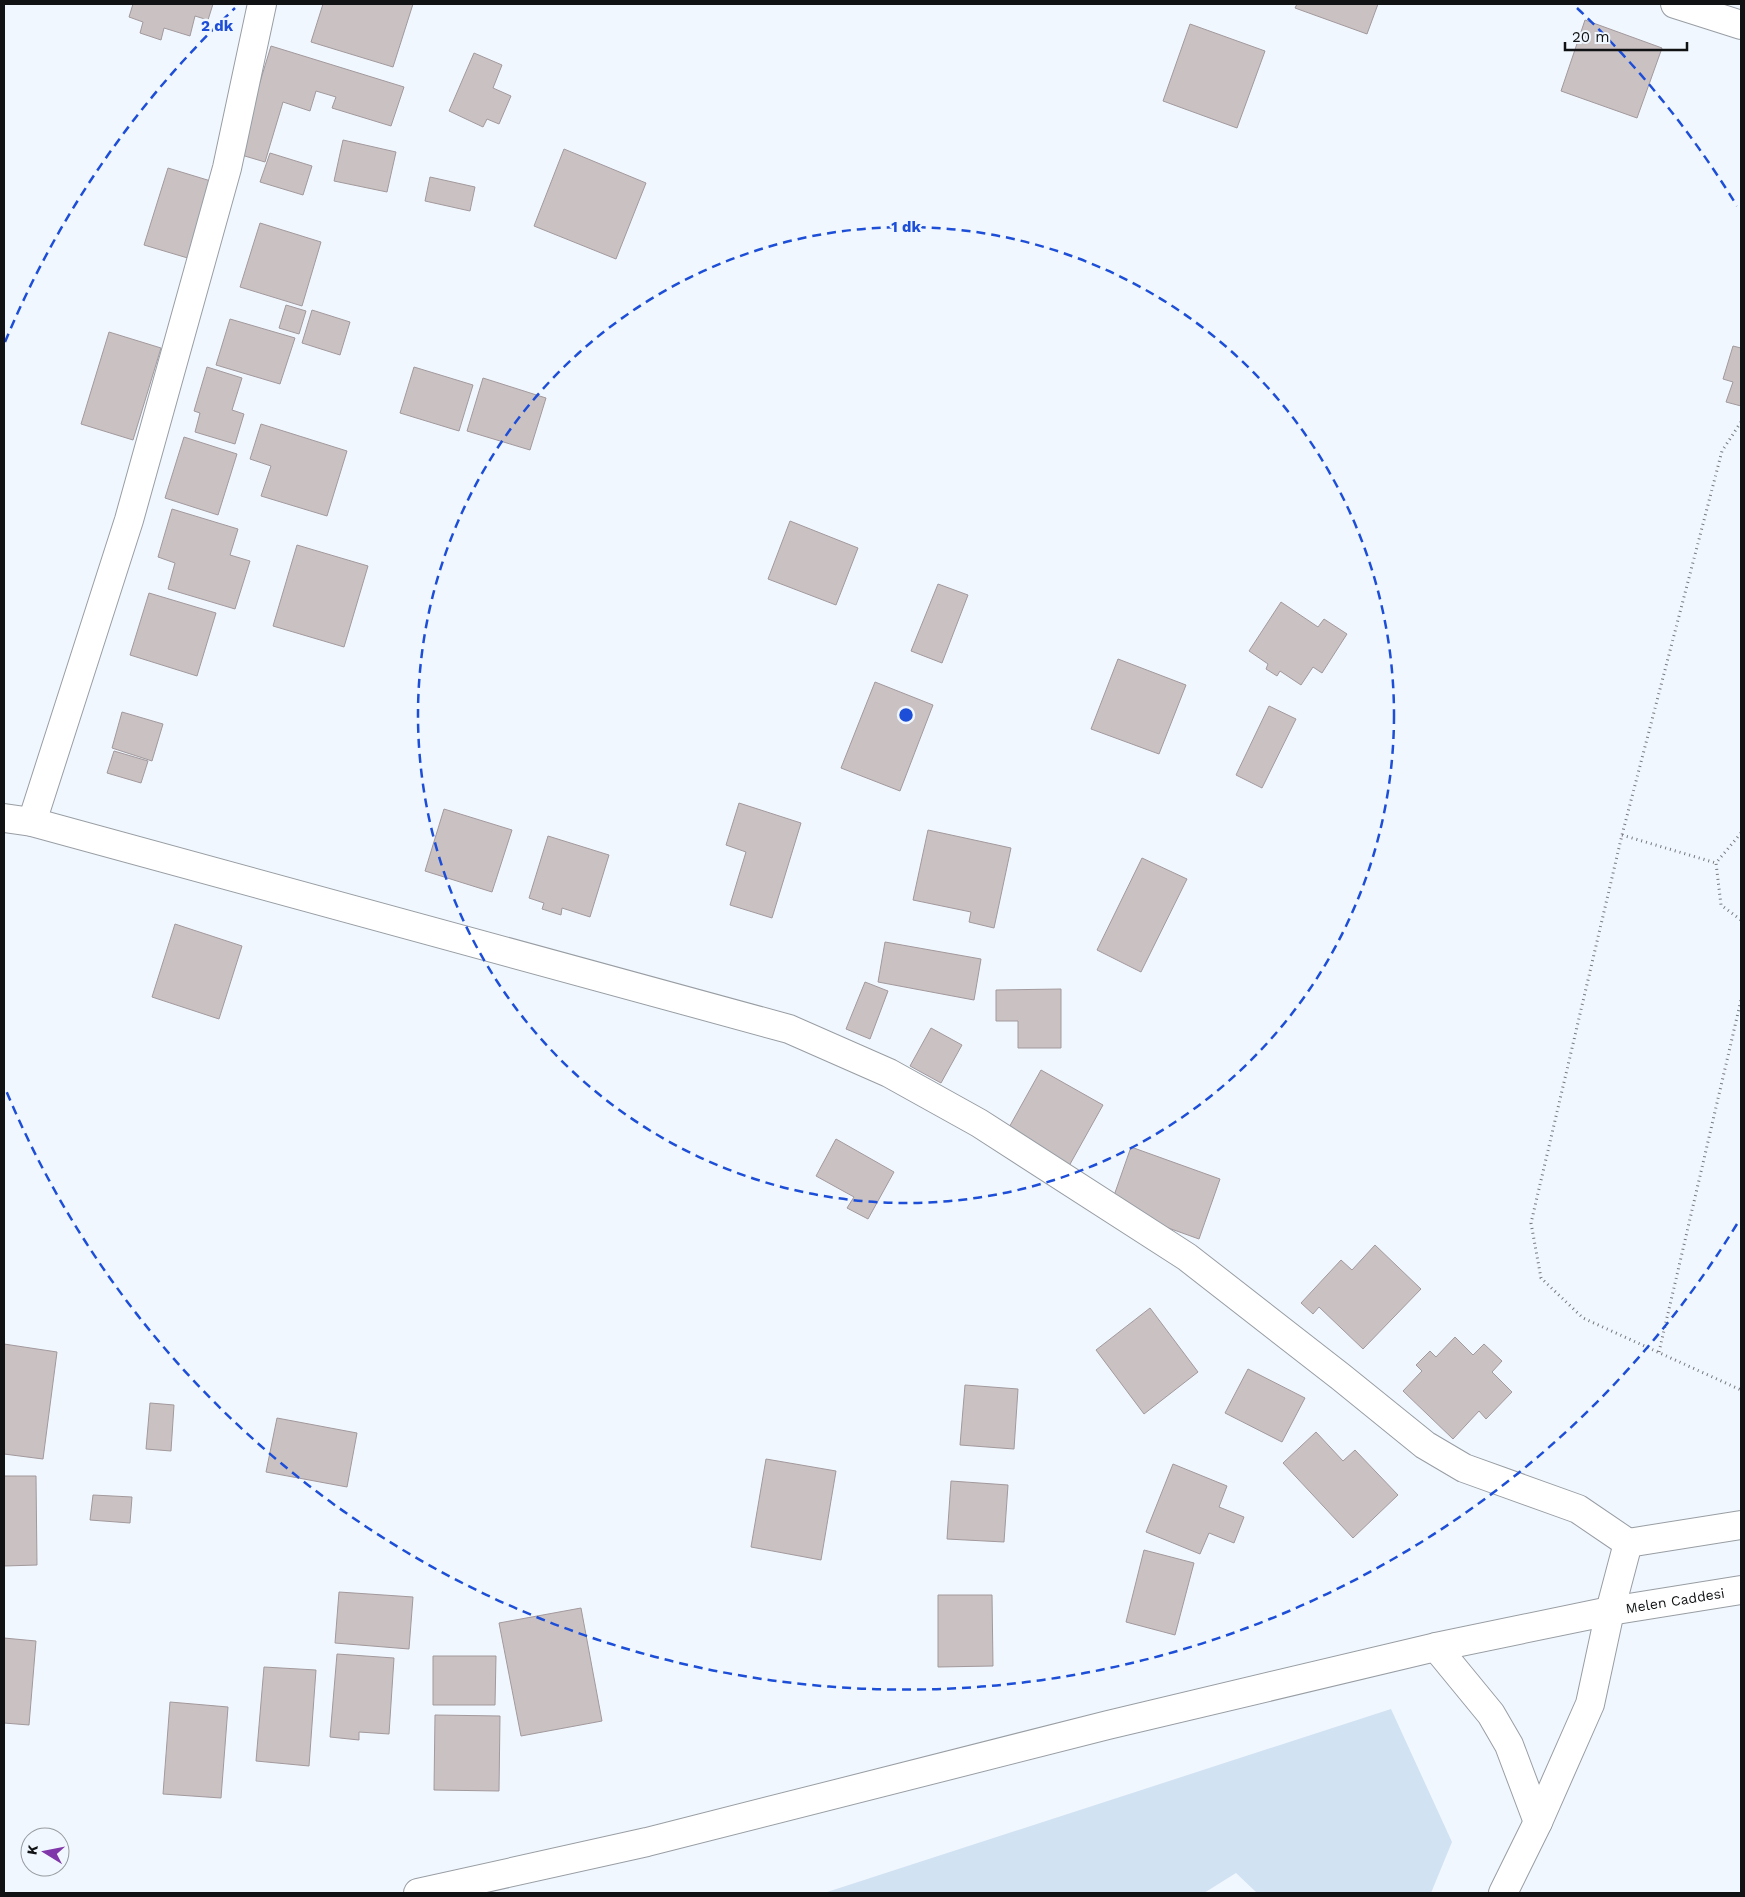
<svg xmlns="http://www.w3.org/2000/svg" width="1745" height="1897" font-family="'Work Sans',sans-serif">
	<rect width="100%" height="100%" fill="#f1f7fe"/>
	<path fill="#d1e2f3" d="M 1391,1709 L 1452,1842 L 1431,1893 L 1257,1893 L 1236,1873 L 1204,1893 L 824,1893 Z"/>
	<g fill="#cac1c3" stroke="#a2999c">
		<path d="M 133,4 L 213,4 L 208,20 L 195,16 L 190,36 L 164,28 L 161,40 L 140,33 L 143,22 L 129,17 Z"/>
		<path d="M 323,4 L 413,4 L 393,67 L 311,42 Z"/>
		<path d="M 1297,4 L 1378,4 L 1367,34 L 1295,8 Z"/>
		<path d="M 1585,20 L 1662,48 L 1637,118 L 1561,91 Z"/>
		<path d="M 1190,24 L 1265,51 L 1237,128 L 1163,101 Z"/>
		<path d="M 271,46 L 404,87 L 391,126 L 332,108 L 336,97 L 316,91 L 310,111 L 283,102 L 265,162 L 238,154 Z"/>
		<path d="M 474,53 L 502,65 L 493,88 L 511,96 L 499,124 L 487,119 L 483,127 L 449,111 Z"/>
		<path d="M 343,140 L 396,152 L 387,192 L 334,181 Z"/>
		<path d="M 564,149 L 646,183 L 616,259 L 534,226 Z"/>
		<path d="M 270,153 L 312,166 L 303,195 L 260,182 Z"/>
		<path d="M 168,168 L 214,182 L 191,259 L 144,245 Z"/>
		<path d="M 430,177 L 475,187 L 470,211 L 425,201 Z"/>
		<path d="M 260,223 L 321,242 L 302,306 L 240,287 Z"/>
		<path d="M 286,305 L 306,311 L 299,334 L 279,328 Z"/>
		<path d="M 312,310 L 350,322 L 340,355 L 302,343 Z"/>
		<path d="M 230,319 L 295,338 L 280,384 L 216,365 Z"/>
		<path d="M 109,332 L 161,348 L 133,440 L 81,424 Z"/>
		<path d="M 1733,346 L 1741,348 L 1741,406 L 1726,402 L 1733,382 L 1723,379 Z"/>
		<path d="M 207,367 L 242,378 L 232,410 L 244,414 L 235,444 L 195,432 L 200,413 L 194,411 Z"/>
		<path d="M 414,367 L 473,385 L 459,431 L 400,413 Z"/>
		<path d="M 483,378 L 546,398 L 530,450 L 467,431 Z"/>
		<path d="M 261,424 L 347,451 L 327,516 L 261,496 L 271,466 L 250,459 Z"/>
		<path d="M 184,437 L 237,454 L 218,515 L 165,498 Z"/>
		<path d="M 172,509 L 238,529 L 230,555 L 250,561 L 235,609 L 168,589 L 175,563 L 158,557 Z"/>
		<path d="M 790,521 L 858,548 L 836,605 L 768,579 Z"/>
		<path d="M 297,545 L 368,566 L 344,647 L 273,626 Z"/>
		<path d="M 938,584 L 968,595 L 942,663 L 911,651 Z"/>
		<path d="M 149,593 L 216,613 L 197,676 L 130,655 Z"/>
		<path d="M 1281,602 L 1318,627 L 1324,619 L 1347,634 L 1322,673 L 1313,667 L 1301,685 L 1280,671 L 1277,676 L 1266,669 L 1268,664 L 1249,651 Z"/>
		<path d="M 1118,659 L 1186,685 L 1159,754 L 1091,729 Z"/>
		<path d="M 875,682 L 933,705 L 900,791 L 841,768 Z"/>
		<path d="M 1269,706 L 1296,719 L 1262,788 L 1236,775 Z"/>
		<path d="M 122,712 L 163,724 L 152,761 L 112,748 Z"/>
		<path d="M 114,751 L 148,761 L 141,783 L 107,773 Z"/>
		<path d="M 739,803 L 801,823 L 772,918 L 730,905 L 746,852 L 726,845 Z"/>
		<path d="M 444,809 L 512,830 L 492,892 L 425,871 Z"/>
		<path d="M 928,830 L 1011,848 L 994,928 L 969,922 L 971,912 L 913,900 Z"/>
		<path d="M 548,836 L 609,855 L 590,917 L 562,908 L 561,915 L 542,909 L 544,903 L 529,898 Z"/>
		<path d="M 1142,858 L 1187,879 L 1141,972 L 1097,950 Z"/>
		<path d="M 175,924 L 242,946 L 219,1019 L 152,997 Z"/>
		<path d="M 885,942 L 981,959 L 974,1000 L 878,982 Z"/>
		<path d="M 865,982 L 888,991 L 870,1039 L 846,1029 Z"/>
		<path d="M 1061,989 L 1061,1048 L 1018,1048 L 1018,1021 L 996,1021 L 996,990 Z"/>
		<path d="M 931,1028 L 962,1045 L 941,1083 L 910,1066 Z"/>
		<path d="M 1041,1070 L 1103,1105 L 1069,1166 L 1007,1131 Z"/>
		<path d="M 836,1139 L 894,1172 L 868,1219 L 847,1208 L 854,1197 L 816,1176 Z"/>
		<path d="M 1131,1147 L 1220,1179 L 1199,1239 L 1110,1207 Z"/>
		<path d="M 1375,1245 L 1421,1289 L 1363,1349 L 1319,1307 L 1313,1314 L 1301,1303 L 1341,1260 L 1352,1270 Z"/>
		<path d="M 1150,1308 L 1198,1372 L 1144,1414 L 1096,1350 Z"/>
		<path d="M 1455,1337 L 1473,1355 L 1484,1344 L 1502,1361 L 1492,1372 L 1512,1392 L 1486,1419 L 1479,1411 L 1453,1439 L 1403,1391 L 1422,1371 L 1416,1365 L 1430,1351 L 1436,1357 Z"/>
		<path d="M 4,1344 L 57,1352 L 43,1459 L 4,1454 Z"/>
		<path d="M 1248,1369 L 1305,1398 L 1282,1442 L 1225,1413 Z"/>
		<path d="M 965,1385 L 1018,1389 L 1014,1449 L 960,1445 Z"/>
		<path d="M 150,1403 L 174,1405 L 171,1451 L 146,1449 Z"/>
		<path d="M 277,1418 L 357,1433 L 347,1487 L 266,1472 Z"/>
		<path d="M 1316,1432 L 1343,1461 L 1355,1450 L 1398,1495 L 1353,1538 L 1283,1463 Z"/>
		<path d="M 766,1459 L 836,1471 L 821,1560 L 751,1547 Z"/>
		<path d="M 1173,1464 L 1227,1486 L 1219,1507 L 1244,1517 L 1234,1543 L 1209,1533 L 1200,1554 L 1146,1532 Z"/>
		<path d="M 4,1476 L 36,1476 L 37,1565 L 4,1566 Z"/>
		<path d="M 951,1481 L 1008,1485 L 1004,1542 L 947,1539 Z"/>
		<path d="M 93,1495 L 132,1497 L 130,1523 L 90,1520 Z"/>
		<path d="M 1144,1550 L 1194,1563 L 1175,1635 L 1126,1622 Z"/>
		<path d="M 339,1592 L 413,1597 L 409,1649 L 335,1643 Z"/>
		<path d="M 938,1595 L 992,1595 L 993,1666 L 938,1667 Z"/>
		<path d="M 581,1608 L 602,1721 L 521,1736 L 499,1623 Z"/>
		<path d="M 4,1638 L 36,1641 L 29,1725 L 4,1723 Z"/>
		<path d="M 337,1654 L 394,1658 L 389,1734 L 359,1732 L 359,1740 L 330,1737 Z"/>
		<path d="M 433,1656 L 496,1656 L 495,1705 L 433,1705 Z"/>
		<path d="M 264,1667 L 316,1670 L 309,1766 L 256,1761 Z"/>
		<path d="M 170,1702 L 228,1707 L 221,1798 L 163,1794 Z"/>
		<path d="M 435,1715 L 500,1716 L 499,1791 L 434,1790 Z"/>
	</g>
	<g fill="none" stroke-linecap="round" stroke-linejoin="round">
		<defs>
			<g id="minor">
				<path d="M 1675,4 L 1741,25"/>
				<path d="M 32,822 L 129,520 L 227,168 L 262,4"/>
				<path d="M 1436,1647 L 1491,1714 L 1509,1745 L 1538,1822"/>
				<path d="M 1503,1893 L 1538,1822 L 1590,1704 L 1610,1611"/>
			</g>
			<g id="tertiary">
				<path d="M 4,818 L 32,822 L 789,1029 L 889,1073 L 979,1123 L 1187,1257 L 1341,1377 L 1425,1445 L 1464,1468 L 1578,1509 L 1628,1543"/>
				<path d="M 1628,1543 L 1741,1525"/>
				<path d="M 1610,1611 L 1628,1543"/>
				<path id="s1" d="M 418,1893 L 647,1842 L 1108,1725 L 1436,1647 L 1610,1611 L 1741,1590"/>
			</g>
		</defs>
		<use href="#minor" stroke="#989ea4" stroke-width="30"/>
		<use href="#tertiary" stroke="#989ea4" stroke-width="30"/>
		<g stroke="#767a7e" stroke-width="3" stroke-dasharray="1 4" stroke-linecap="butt">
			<path d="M 1741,422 L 1722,451 L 1622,835 L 1531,1223 L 1541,1278 L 1583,1318 L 1741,1390"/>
			<path d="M 1741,833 L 1716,863 L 1721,905 L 1741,920"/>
			<path d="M 1622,835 L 1716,863"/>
			<path d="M 1659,1352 L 1741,1000"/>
		</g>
		<use href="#minor" stroke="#fff" stroke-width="28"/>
		<use href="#tertiary" stroke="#fff" stroke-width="28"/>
	</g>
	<g fill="none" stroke="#1d4ed8" stroke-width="2.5" stroke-dasharray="9 6">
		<circle cx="906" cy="715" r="488"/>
		<path d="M1737 1224A975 975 0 0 1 5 1088M5 342A975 975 0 0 1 235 8M1577 8A975 975 0 0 1 1737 206"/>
	</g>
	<g text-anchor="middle" stroke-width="5" stroke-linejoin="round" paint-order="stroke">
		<g font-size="14" fill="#101214" stroke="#f1f7fe">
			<text dy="5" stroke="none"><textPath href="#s1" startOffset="1291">Melen Caddesi</textPath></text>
		</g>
	</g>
	<circle cx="906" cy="715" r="8" fill="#1d4ed8" stroke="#f1f7fe" stroke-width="2.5"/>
	<g font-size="15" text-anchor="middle" font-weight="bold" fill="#1d4ed8" stroke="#f1f7fe" stroke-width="5" stroke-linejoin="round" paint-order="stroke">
		<text x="217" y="31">2 dk</text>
		<text x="906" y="232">1 dk</text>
	</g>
	<rect width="1745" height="1897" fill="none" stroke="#101214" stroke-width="10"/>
	<g transform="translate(45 1852) rotate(280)"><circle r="24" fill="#f1f7fe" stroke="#979ba0"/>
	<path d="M0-4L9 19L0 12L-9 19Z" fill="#8037a9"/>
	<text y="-8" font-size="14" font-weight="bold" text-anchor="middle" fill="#101214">K</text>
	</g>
	<path d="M1565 42v8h122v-8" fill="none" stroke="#101214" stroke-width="2.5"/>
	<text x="1572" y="42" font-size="15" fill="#101214" stroke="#f1f7fe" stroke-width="4" paint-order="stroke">20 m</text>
</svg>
